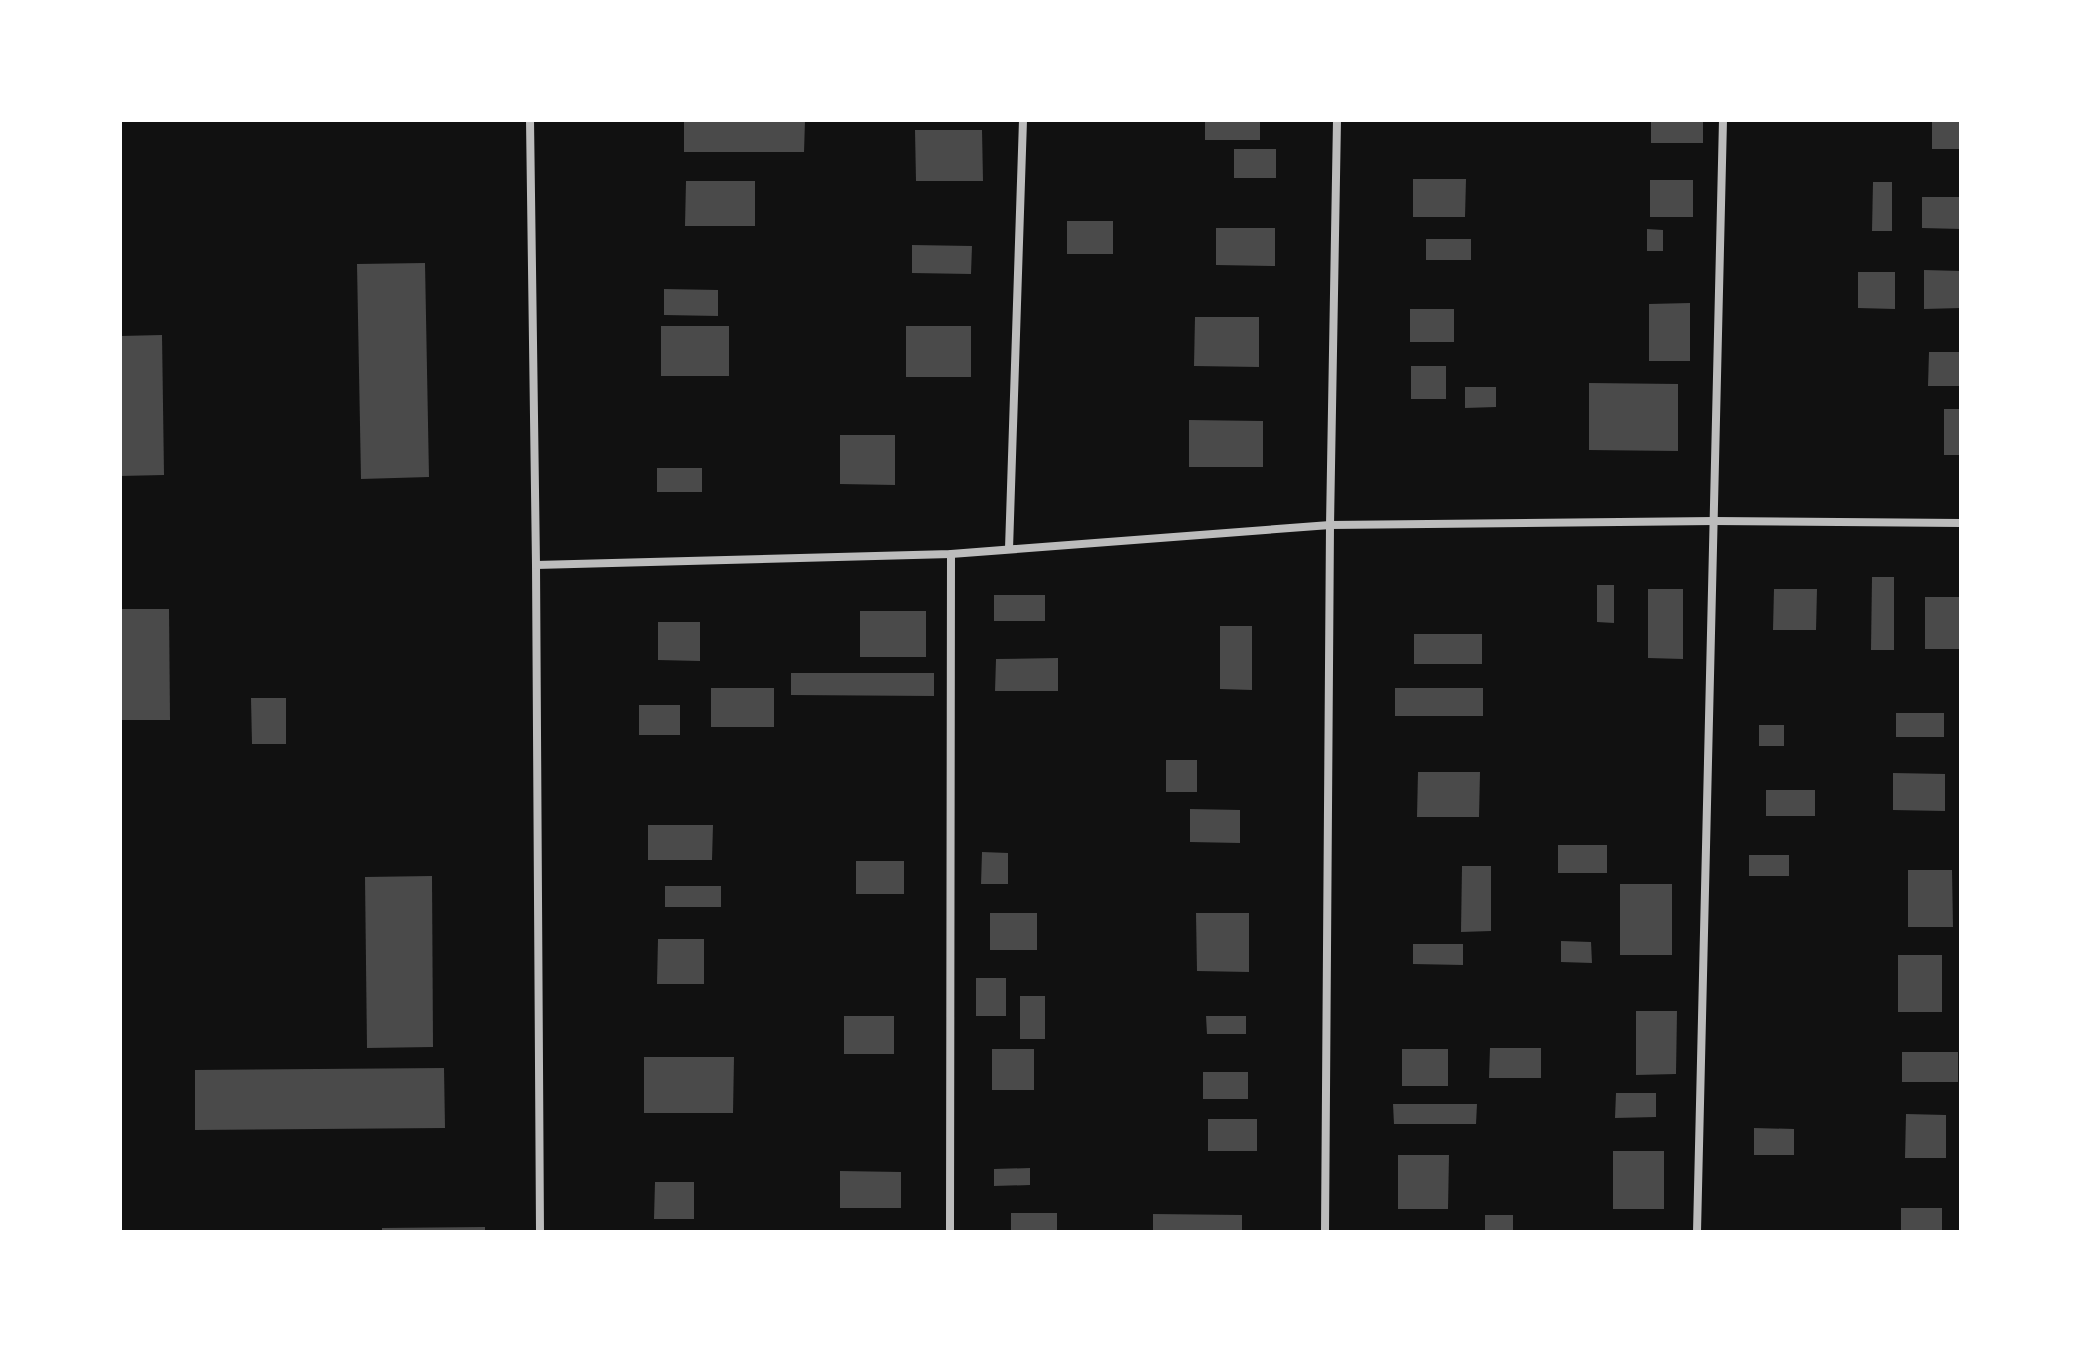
<svg xmlns="http://www.w3.org/2000/svg" width="2081" height="1352" font-family="Ubuntu,sans-serif">
	<rect width="100%" height="100%" fill="#111"/>
	<g fill="#4a4a4a">
		<path d="M 684,120 L 805,120 L 804,152 L 684,152 Z"/>
		<rect x="1205" y="120" width="55" height="20"/>
		<rect x="1651" y="120" width="52" height="23"/>
		<rect x="1932" y="120" width="29" height="29"/>
		<path d="M 915,130 L 982,130 L 983,181 L 916,181 Z"/>
		<rect x="1234" y="149" width="42" height="29"/>
		<path d="M 1413,179 L 1466,179 L 1465,217 L 1413,217 Z"/>
		<rect x="1650" y="180" width="43" height="37"/>
		<path d="M 686,181 L 755,181 L 755,226 L 685,226 Z"/>
		<path d="M 1873,182 L 1892,182 L 1892,231 L 1872,231 Z"/>
		<path d="M 1922,197 L 1961,197 L 1961,229 L 1922,228 Z"/>
		<rect x="1067" y="221" width="46" height="33"/>
		<path d="M 1216,228 L 1275,228 L 1275,266 L 1216,265 Z"/>
		<path d="M 1647,229 L 1663,230 L 1663,251 L 1647,251 Z"/>
		<rect x="1426" y="239" width="45" height="21"/>
		<path d="M 912,245 L 972,246 L 971,274 L 912,273 Z"/>
		<path d="M 425,263 L 429,477 L 361,479 L 357,264 Z"/>
		<path d="M 1924,270 L 1961,271 L 1961,308 L 1924,309 Z"/>
		<path d="M 1858,272 L 1895,272 L 1895,309 L 1858,308 Z"/>
		<path d="M 664,289 L 718,290 L 718,316 L 664,315 Z"/>
		<path d="M 1690,303 L 1690,361 L 1649,361 L 1649,304 Z"/>
		<rect x="1410" y="309" width="44" height="33"/>
		<path d="M 1195,317 L 1259,317 L 1259,367 L 1194,366 Z"/>
		<rect x="661" y="326" width="68" height="50"/>
		<rect x="906" y="326" width="65" height="51"/>
		<path d="M 162,335 L 164,475 L 120,476 L 120,336 Z"/>
		<path d="M 1929,352 L 1961,352 L 1961,386 L 1928,386 Z"/>
		<rect x="1411" y="366" width="35" height="33"/>
		<path d="M 1589,383 L 1678,384 L 1678,451 L 1589,450 Z"/>
		<path d="M 1465,387 L 1496,387 L 1496,407 L 1465,408 Z"/>
		<rect x="1944" y="409" width="17" height="46"/>
		<path d="M 1189,420 L 1263,421 L 1263,467 L 1189,467 Z"/>
		<path d="M 840,435 L 895,435 L 895,485 L 840,484 Z"/>
		<rect x="657" y="468" width="45" height="24"/>
		<path d="M 1872,577 L 1894,577 L 1894,650 L 1871,650 Z"/>
		<path d="M 1597,585 L 1614,585 L 1614,623 L 1597,622 Z"/>
		<path d="M 1648,589 L 1683,589 L 1683,659 L 1648,658 Z"/>
		<path d="M 1774,589 L 1817,589 L 1816,630 L 1773,630 Z"/>
		<rect x="994" y="595" width="51" height="26"/>
		<path d="M 1925,597 L 1960,597 L 1959,649 L 1925,649 Z"/>
		<path d="M 120,609 L 169,609 L 170,720 L 120,720 Z"/>
		<rect x="860" y="611" width="66" height="46"/>
		<path d="M 658,622 L 700,622 L 700,661 L 658,660 Z"/>
		<path d="M 1220,626 L 1252,626 L 1252,690 L 1220,689 Z"/>
		<rect x="1414" y="634" width="68" height="30"/>
		<path d="M 1058,658 L 1058,691 L 995,691 L 996,659 Z"/>
		<path d="M 791,673 L 934,673 L 934,696 L 791,695 Z"/>
		<rect x="711" y="688" width="63" height="39"/>
		<rect x="1395" y="688" width="88" height="28"/>
		<path d="M 251,698 L 286,698 L 286,744 L 252,744 Z"/>
		<rect x="639" y="705" width="41" height="30"/>
		<rect x="1896" y="713" width="48" height="24"/>
		<rect x="1759" y="725" width="25" height="21"/>
		<rect x="1166" y="760" width="31" height="32"/>
		<path d="M 1418,772 L 1480,772 L 1479,817 L 1417,817 Z"/>
		<path d="M 1893,773 L 1945,774 L 1945,811 L 1893,810 Z"/>
		<rect x="1766" y="790" width="49" height="26"/>
		<path d="M 1190,809 L 1240,810 L 1240,843 L 1190,842 Z"/>
		<path d="M 648,825 L 713,825 L 712,860 L 648,860 Z"/>
		<rect x="1558" y="845" width="49" height="28"/>
		<path d="M 982,852 L 1008,853 L 1008,884 L 981,884 Z"/>
		<rect x="1749" y="855" width="40" height="21"/>
		<rect x="856" y="861" width="48" height="33"/>
		<path d="M 1462,866 L 1491,866 L 1491,931 L 1461,932 Z"/>
		<path d="M 1908,870 L 1952,870 L 1953,927 L 1908,927 Z"/>
		<path d="M 432,876 L 433,1047 L 367,1048 L 365,877 Z"/>
		<rect x="1620" y="884" width="52" height="71"/>
		<rect x="665" y="886" width="56" height="21"/>
		<rect x="990" y="913" width="47" height="37"/>
		<path d="M 1196,913 L 1249,913 L 1249,972 L 1197,971 Z"/>
		<path d="M 658,939 L 704,939 L 704,984 L 657,984 Z"/>
		<path d="M 1561,941 L 1591,942 L 1592,963 L 1561,962 Z"/>
		<path d="M 1413,944 L 1463,944 L 1463,965 L 1413,964 Z"/>
		<rect x="1898" y="955" width="44" height="57"/>
		<rect x="976" y="978" width="30" height="38"/>
		<rect x="1020" y="996" width="25" height="43"/>
		<path d="M 1636,1011 L 1677,1011 L 1676,1074 L 1636,1075 Z"/>
		<rect x="844" y="1016" width="50" height="38"/>
		<path d="M 1206,1016 L 1246,1016 L 1246,1034 L 1207,1034 Z"/>
		<path d="M 1490,1048 L 1541,1048 L 1541,1078 L 1489,1078 Z"/>
		<rect x="992" y="1049" width="42" height="41"/>
		<rect x="1402" y="1049" width="46" height="37"/>
		<rect x="1902" y="1052" width="56" height="30"/>
		<path d="M 644,1057 L 734,1057 L 733,1113 L 644,1113 Z"/>
		<path d="M 444,1068 L 445,1128 L 195,1130 L 195,1070 Z"/>
		<rect x="1203" y="1072" width="45" height="27"/>
		<path d="M 1616,1093 L 1656,1093 L 1656,1117 L 1615,1118 Z"/>
		<path d="M 1393,1104 L 1477,1104 L 1476,1124 L 1394,1124 Z"/>
		<path d="M 1906,1114 L 1946,1115 L 1946,1158 L 1905,1158 Z"/>
		<rect x="1208" y="1119" width="49" height="32"/>
		<path d="M 1754,1128 L 1794,1129 L 1794,1155 L 1754,1155 Z"/>
		<rect x="1613" y="1151" width="51" height="58"/>
		<path d="M 1398,1155 L 1449,1155 L 1448,1209 L 1398,1209 Z"/>
		<path d="M 1030,1168 L 1030,1185 L 994,1186 L 994,1169 Z"/>
		<path d="M 840,1171 L 901,1172 L 901,1208 L 840,1208 Z"/>
		<path d="M 655,1182 L 694,1182 L 694,1219 L 654,1219 Z"/>
		<rect x="1901" y="1208" width="41" height="24"/>
		<rect x="1011" y="1213" width="46" height="19"/>
		<path d="M 1153,1214 L 1242,1215 L 1242,1232 L 1153,1232 Z"/>
		<rect x="1485" y="1215" width="28" height="17"/>
		<path d="M 485,1227 L 485,1232 L 382,1232 L 382,1228 Z"/>
	</g>
	<g fill="none" stroke-linecap="round" stroke-linejoin="round">
		<g stroke="#bcbcbc" stroke-width="8">
			<path d="M 530,120 L 536,565 L 540,1232"/>
			<path d="M 1009,549 L 1023,120"/>
			<path d="M 536,565 L 951,554 L 1330,525 L 1714,521 L 1961,523"/>
			<path d="M 950,1232 L 951,554"/>
			<path d="M 1325,1232 L 1330,525 L 1337,120"/>
			<path d="M 1697,1232 L 1723,120"/>
		</g>
	</g>
	<rect width="2081" height="1352" fill="none" stroke="#ffffff" stroke-width="244"/>
</svg>
